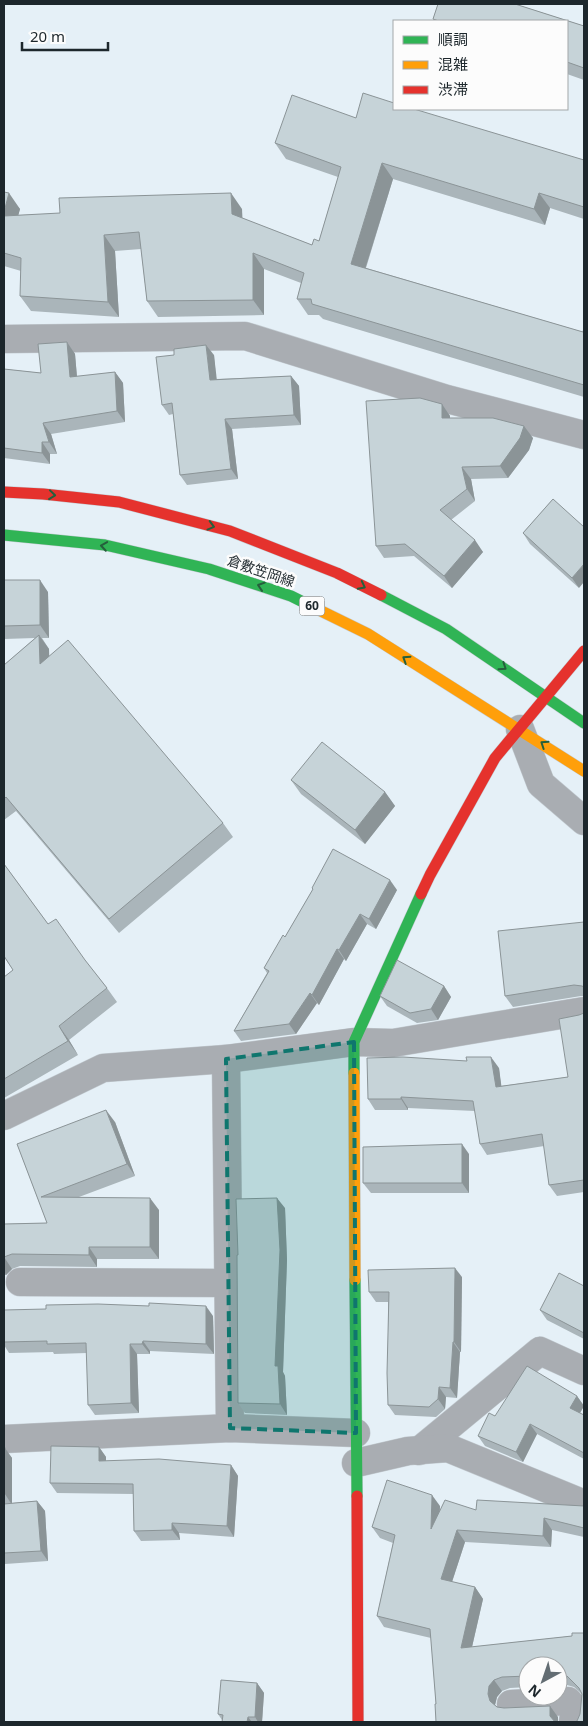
<svg xmlns="http://www.w3.org/2000/svg" width="588" height="1726" font-family="'Noto Sans','Noto Sans JP',sans-serif">
	<rect width="100%" height="100%" fill="#e5f0f7"/>
	<g fill="none" stroke-linecap="round" stroke-linejoin="round">
		<defs>
			<g id="street">
				<path d="M 4,339 L 245,336 L 447,399 L 584,435"/>
				<path d="M 520,729 L 541,784 L 584,821"/>
				<path d="M 226,1059 L 230,1428"/>
				<path d="M 4,1116 L 103,1068 L 226,1059 L 354,1042 L 393,1043 L 584,1011"/>
				<path d="M 20,1282 L 227,1283"/>
				<path d="M 4,1439 L 230,1428 L 356,1433"/>
				<path d="M 419,1451 L 540,1351 L 584,1371"/>
				<path d="M 356,1463 L 408,1451 L 448,1448 L 577,1501"/>
				<path d="M 511,1704 L 568,1701 L 575,1709 L 573,1722"/>
			</g>
			<g id="fast">
				<path d="M 4,535 L 105,545 L 209,569 L 291,596 L 315,608"/>
				<path d="M 381,595 L 446,629 L 584,723"/>
				<path d="M 354,1073 L 354,1042 L 421,894"/>
				<path d="M 355,1280 L 357,1496"/>
			</g>
			<g id="slow">
				<path d="M 315,608 L 368,634 L 584,771"/>
				<path d="M 354,1073 L 355,1280"/>
			</g>
			<g id="jam">
				<path d="M 4,492 L 43,494 L 119,502 L 230,531 L 337,573 L 381,595"/>
				<path d="M 421,894 L 430,875 L 495,758 L 584,651"/>
				<path d="M 357,1496 L 358,1722"/>
			</g>
		</defs>
		<use href="#street" stroke="#c3cbd1" stroke-width="29"/>
		<use href="#fast" stroke="#c3cbd1" stroke-width="12"/>
		<use href="#slow" stroke="#c3cbd1" stroke-width="12"/>
		<use href="#jam" stroke="#c3cbd1" stroke-width="12"/>
		<use href="#street" stroke="#a9adb2" stroke-width="28"/>
		<use href="#fast" stroke="#30b455" stroke-width="11"/>
		<use href="#slow" stroke="#ff9f0a" stroke-width="11"/>
		<use href="#jam" stroke="#e5322d" stroke-width="11"/>
	</g>
	<g fill="#aab5ba">
		<path d="M 438,4 L 515,4 L 584,26 L 584,80 L 567,74 L 567,21 L 434,21 L 433,19 Z"/>
		<path d="M 356,118 L 584,160 L 584,219 L 550,208 L 545,225 L 393,179 L 366,268 L 583,332 L 584,328 L 584,397 L 323,319 L 319,315 L 308,315 L 297,299 L 301,283 L 264,269 L 264,315 L 158,317 L 147,301 L 141,249 L 115,251 L 119,317 L 31,311 L 20,296 L 21,271 L 4,266 L 4,192 L 20,209 L 18,215 L 242,209 L 242,218 L 312,245 L 319,241 L 338,177 L 286,159 L 275,143 Z"/>
		<path d="M 67,342 L 75,354 L 77,377 L 115,372 L 123,383 L 125,422 L 51,434 L 57,454 L 50,454 L 50,464 L 4,458 L 4,369 L 41,373 Z"/>
		<path d="M 214,355 L 216,379 L 291,376 L 299,386 L 301,425 L 232,429 L 238,479 L 187,485 L 180,475 L 173,414 L 169,415 L 162,405 Z"/>
		<path d="M 442,404 L 450,416 L 450,418 L 533,438 L 529,450 L 508,478 L 471,479 L 475,501 L 451,520 L 483,552 L 452,588 L 414,556 L 384,558 L 376,546 Z"/>
		<path d="M 553,499 L 579,588 L 530,544 L 523,533 Z"/>
		<path d="M 4,580 L 48,592 L 49,638 L 42,638 L 49,649 L 49,656 L 223,823 L 233,837 L 119,933 L 16,811 L 4,820 L 4,665 L 35,638 L 4,639 Z"/>
		<path d="M 291,780 L 385,792 L 395,806 L 365,844 L 301,794 Z"/>
		<path d="M 4,864 L 48,924 L 85,961 L 107,988 L 117,1002 L 69,1040 L 78,1055 L 4,1098 L 4,977 L 13,970 L 4,957 Z"/>
		<path d="M 312,888 L 397,890 L 376,929 L 367,924 L 346,961 L 344,959 L 319,1005 L 317,1003 L 296,1034 L 241,1041 L 234,1031 L 267,973 L 264,968 L 285,937 L 313,889 Z"/>
		<path d="M 584,922 L 584,996 L 581,996 L 513,1007 L 505,996 Z"/>
		<path d="M 444,986 L 451,997 L 438,1020 L 417,1023 L 387,1006 L 380,996 Z"/>
		<path d="M 584,1013 L 584,1192 L 557,1196 L 549,1185 L 544,1146 L 487,1155 L 480,1144 L 475,1111 L 408,1108 L 408,1110 L 375,1110 L 368,1099 L 499,1068 L 501,1086 L 568,1077 L 579,1015 Z"/>
		<path d="M 115,1122 L 135,1176 L 79,1197 L 159,1210 L 159,1259 L 97,1259 L 97,1267 L 20,1266 L 12,1269 L 6,1275 L 4,1275 L 4,1224 L 47,1223 L 17,1144 Z"/>
		<path d="M 469,1154 L 469,1193 L 371,1193 L 363,1183 Z"/>
		<path d="M 285,1208 L 287,1260 L 283,1372 L 285,1376 L 287,1415 L 245,1413 L 238,1403 L 238,1255 Z"/>
		<path d="M 462,1277 L 461,1352 L 460,1352 L 457,1398 L 446,1397 L 445,1409 L 436,1417 L 395,1415 L 388,1405 L 388,1302 L 376,1302 L 369,1292 Z"/>
		<path d="M 584,1286 L 584,1339 L 547,1320 L 540,1310 Z"/>
		<path d="M 4,1310 L 213,1316 L 214,1354 L 150,1351 L 150,1354 L 137,1354 L 139,1413 L 95,1415 L 88,1405 L 87,1353 L 54,1354 L 53,1352 L 9,1353 L 4,1345 Z"/>
		<path d="M 577,1396 L 584,1406 L 580,1413 L 584,1415 L 584,1459 L 537,1434 L 523,1462 L 485,1446 L 478,1436 L 495,1416 Z"/>
		<path d="M 99,1447 L 106,1457 L 106,1461 L 231,1465 L 238,1476 L 234,1537 L 179,1533 L 180,1540 L 141,1541 L 134,1531 L 133,1494 L 57,1493 L 50,1483 Z"/>
		<path d="M 4,1448 L 12,1458 L 12,1503 L 37,1501 L 45,1511 L 48,1561 L 5,1564 L 4,1562 Z"/>
		<path d="M 440,1506 L 440,1510 L 476,1510 L 584,1506 L 584,1537 L 552,1530 L 551,1547 L 465,1542 L 452,1582 L 475,1587 L 483,1599 L 472,1647 L 572,1636 L 584,1633 L 584,1722 L 577,1721 L 580,1714 L 582,1694 L 574,1687 L 567,1685 L 558,1686 L 558,1666 L 528,1666 L 528,1687 L 510,1688 L 502,1691 L 497,1697 L 495,1705 L 497,1707 L 558,1717 L 558,1722 L 436,1722 L 436,1704 L 431,1638 L 384,1627 L 377,1616 L 393,1543 L 380,1538 L 372,1527 Z"/>
		<path d="M 257,1683 L 264,1693 L 262,1722 L 222,1722 L 222,1720 L 218,1714 Z"/>
	</g>
	<g fill="#8b9497">
		<path d="M 382,163 L 393,179 L 362,279 L 351,264 Z"/>
		<path d="M 9,193 L 20,209 L 14,232 L 4,218 L 4,212 Z"/>
		<path d="M 231,193 L 242,209 L 243,230 L 232,214 Z"/>
		<path d="M 539,193 L 550,208 L 545,225 L 534,209 Z"/>
		<path d="M 104,235 L 115,251 L 119,317 L 108,302 Z"/>
		<path d="M 253,253 L 264,269 L 264,315 L 253,300 Z"/>
		<path d="M 67,342 L 75,354 L 78,389 L 70,377 Z"/>
		<path d="M 206,345 L 214,355 L 218,390 L 210,380 Z"/>
		<path d="M 115,372 L 123,383 L 125,422 L 117,411 Z"/>
		<path d="M 291,376 L 299,386 L 301,425 L 294,415 Z"/>
		<path d="M 442,404 L 450,416 L 450,430 L 442,418 Z"/>
		<path d="M 225,419 L 232,429 L 238,479 L 231,469 Z"/>
		<path d="M 43,423 L 51,434 L 57,454 L 49,442 Z"/>
		<path d="M 524,426 L 533,438 L 529,450 L 508,478 L 500,466 Z"/>
		<path d="M 42,442 L 50,454 L 50,464 L 42,453 Z"/>
		<path d="M 462,467 L 471,479 L 475,501 L 467,489 Z"/>
		<path d="M 475,540 L 483,552 L 452,588 L 444,576 Z"/>
		<path d="M 584,564 L 584,582 L 579,588 L 572,578 Z"/>
		<path d="M 40,580 L 48,592 L 49,638 L 40,625 Z"/>
		<path d="M 39,635 L 49,649 L 50,678 L 40,664 Z"/>
		<path d="M 385,792 L 395,806 L 365,844 L 355,830 Z"/>
		<path d="M 390,880 L 397,890 L 376,929 L 369,919 Z"/>
		<path d="M 360,914 L 367,924 L 346,961 L 339,950 Z"/>
		<path d="M 337,949 L 344,959 L 319,1005 L 312,995 Z"/>
		<path d="M 444,986 L 451,997 L 438,1020 L 431,1009 Z"/>
		<path d="M 310,993 L 317,1003 L 296,1034 L 289,1024 Z"/>
		<path d="M 59,1026 L 69,1040 L 78,1055 L 68,1041 Z"/>
		<path d="M 491,1057 L 499,1068 L 503,1098 L 496,1087 Z"/>
		<path d="M 401,1097 L 408,1108 L 408,1110 L 401,1099 Z"/>
		<path d="M 106,1110 L 115,1122 L 135,1176 L 127,1164 Z"/>
		<path d="M 462,1144 L 469,1154 L 469,1193 L 462,1183 Z"/>
		<path d="M 150,1198 L 159,1210 L 159,1259 L 150,1247 Z"/>
		<path d="M 277,1198 L 285,1208 L 287,1260 L 283,1372 L 285,1376 L 287,1415 L 280,1404 L 275,1366 Z"/>
		<path d="M 89,1247 L 97,1259 L 97,1267 L 89,1255 Z"/>
		<path d="M 4,1257 L 12,1269 L 6,1275 L 4,1271 Z"/>
		<path d="M 455,1268 L 462,1277 L 461,1352 L 454,1342 Z"/>
		<path d="M 206,1306 L 213,1316 L 214,1354 L 206,1344 Z"/>
		<path d="M 143,1341 L 150,1351 L 150,1354 L 142,1344 Z"/>
		<path d="M 453,1342 L 460,1352 L 457,1398 L 450,1388 Z"/>
		<path d="M 130,1344 L 137,1354 L 139,1413 L 131,1403 Z"/>
		<path d="M 439,1387 L 446,1397 L 445,1409 L 438,1399 Z"/>
		<path d="M 577,1396 L 584,1406 L 577,1418 L 570,1408 Z"/>
		<path d="M 530,1424 L 537,1434 L 523,1462 L 516,1452 Z"/>
		<path d="M 99,1447 L 106,1457 L 106,1471 L 99,1461 Z"/>
		<path d="M 5,1448 L 12,1458 L 12,1505 L 5,1494 Z"/>
		<path d="M 231,1465 L 238,1476 L 234,1537 L 227,1526 Z"/>
		<path d="M 432,1495 L 440,1506 L 438,1540 L 431,1529 Z"/>
		<path d="M 37,1501 L 45,1511 L 48,1561 L 41,1551 Z"/>
		<path d="M 544,1518 L 552,1530 L 551,1547 L 543,1536 Z"/>
		<path d="M 172,1523 L 179,1533 L 180,1540 L 172,1530 Z"/>
		<path d="M 457,1530 L 465,1542 L 449,1591 L 441,1579 Z"/>
		<path d="M 475,1587 L 483,1599 L 469,1660 L 461,1648 Z"/>
		<path d="M 494,1680 L 502,1691 L 497,1697 L 495,1705 L 498,1712 L 490,1701 L 488,1694 L 489,1686 Z"/>
		<path d="M 257,1683 L 264,1693 L 262,1722 L 258,1722 L 255,1717 Z"/>
		<path d="M 550,1706 L 558,1717 L 558,1722 L 555,1722 L 550,1716 Z"/>
		<path d="M 248,1717 L 252,1722 L 247,1722 Z"/>
	</g>
	<g fill="#c6d3d8" stroke="#8b9497">
		<path d="M 438,4 L 515,4 L 584,26 L 584,68 L 567,62 L 567,21 L 439,21 L 433,19 Z"/>
		<path d="M 363,93 L 394,103 L 394,109 L 414,109 L 584,160 L 584,207 L 539,193 L 534,209 L 382,163 L 351,264 L 583,332 L 584,328 L 584,385 L 312,304 L 311,299 L 297,299 L 304,273 L 253,253 L 253,300 L 147,301 L 139,232 L 104,235 L 108,302 L 20,296 L 21,258 L 4,253 L 4,216 L 60,213 L 59,198 L 231,193 L 232,214 L 312,245 L 314,239 L 319,241 L 341,167 L 275,143 L 292,95 L 356,118 Z"/>
		<path d="M 4,192 L 9,193 L 4,212 Z"/>
		<path d="M 67,342 L 70,377 L 115,372 L 117,411 L 43,423 L 49,442 L 42,442 L 42,453 L 4,448 L 4,369 L 41,373 L 38,344 Z"/>
		<path d="M 206,345 L 210,380 L 291,376 L 294,415 L 225,419 L 231,469 L 180,475 L 172,403 L 162,405 L 156,357 L 174,355 L 174,349 Z"/>
		<path d="M 420,398 L 442,404 L 442,418 L 493,418 L 524,426 L 520,438 L 500,466 L 462,467 L 467,489 L 440,510 L 475,540 L 444,576 L 405,544 L 376,546 L 366,401 Z"/>
		<path d="M 553,499 L 584,527 L 584,564 L 572,578 L 523,533 Z"/>
		<path d="M 4,580 L 40,580 L 40,625 L 4,626 Z"/>
		<path d="M 39,635 L 40,664 L 68,640 L 223,823 L 109,919 L 6,797 L 4,799 L 4,665 Z"/>
		<path d="M 322,742 L 385,792 L 355,830 L 291,780 Z"/>
		<path d="M 333,849 L 390,880 L 369,919 L 360,914 L 339,950 L 337,949 L 312,995 L 310,993 L 289,1024 L 234,1031 L 269,971 L 264,968 L 283,935 L 285,937 L 313,889 L 312,888 Z"/>
		<path d="M 4,864 L 48,924 L 56,919 L 85,960 L 107,988 L 59,1026 L 68,1041 L 4,1079 L 4,977 L 13,970 L 4,956 Z"/>
		<path d="M 584,922 L 584,987 L 582,986 L 574,985 L 505,996 L 498,931 Z"/>
		<path d="M 397,960 L 444,986 L 431,1009 L 410,1013 L 380,996 Z"/>
		<path d="M 584,1013 L 584,1180 L 549,1185 L 542,1134 L 480,1144 L 473,1101 L 401,1097 L 401,1099 L 368,1099 L 367,1058 L 403,1057 L 467,1061 L 466,1057 L 491,1057 L 496,1087 L 568,1077 L 559,1019 L 579,1015 Z"/>
		<path d="M 106,1110 L 127,1164 L 41,1197 L 150,1198 L 150,1247 L 89,1247 L 89,1255 L 12,1254 L 4,1257 L 4,1224 L 47,1223 L 17,1144 Z"/>
		<path d="M 462,1144 L 462,1183 L 363,1183 L 363,1147 Z"/>
		<path d="M 277,1198 L 280,1250 L 275,1366 L 278,1366 L 280,1404 L 238,1403 L 237,1255 L 238,1255 L 236,1199 Z"/>
		<path d="M 455,1268 L 454,1342 L 453,1342 L 450,1388 L 439,1387 L 438,1399 L 429,1407 L 388,1405 L 387,1373 L 389,1292 L 369,1292 L 368,1270 Z"/>
		<path d="M 559,1273 L 584,1286 L 584,1333 L 540,1310 Z"/>
		<path d="M 149,1303 L 206,1306 L 206,1344 L 143,1341 L 142,1344 L 130,1344 L 131,1403 L 88,1405 L 86,1343 L 47,1344 L 47,1341 L 4,1342 L 4,1310 L 46,1309 L 46,1305 L 98,1304 L 149,1306 Z"/>
		<path d="M 527,1366 L 577,1396 L 570,1408 L 584,1415 L 584,1453 L 530,1424 L 516,1452 L 478,1436 L 489,1413 L 495,1416 Z"/>
		<path d="M 51,1446 L 99,1447 L 99,1461 L 159,1459 L 231,1465 L 227,1526 L 172,1523 L 172,1530 L 134,1531 L 133,1484 L 50,1483 Z"/>
		<rect x="4" y="1448" width="1" height="46"/>
		<path d="M 387,1480 L 432,1495 L 431,1529 L 445,1500 L 476,1510 L 477,1500 L 584,1506 L 584,1528 L 544,1518 L 543,1536 L 457,1530 L 441,1579 L 475,1587 L 461,1648 L 572,1636 L 572,1633 L 584,1633 L 584,1722 L 575,1722 L 577,1721 L 580,1714 L 582,1694 L 579,1688 L 567,1676 L 558,1674 L 558,1666 L 528,1666 L 528,1676 L 502,1677 L 494,1680 L 489,1686 L 488,1694 L 490,1701 L 497,1707 L 504,1708 L 550,1706 L 550,1716 L 555,1722 L 436,1722 L 435,1704 L 436,1704 L 430,1629 L 377,1616 L 395,1535 L 372,1527 Z"/>
		<path d="M 37,1501 L 41,1551 L 4,1553 L 4,1504 Z"/>
		<path d="M 221,1680 L 257,1683 L 255,1717 L 248,1717 L 247,1722 L 222,1722 L 223,1715 L 218,1714 Z"/>
	</g>
	<defs><path id="oneway-chevron" d="M-2-3.5L2.5 0L-2 3.5" fill="none" stroke-width="1.6" stroke-linecap="round" stroke-linejoin="round" transform="scale(1.25)"/></defs>
	<g stroke="#255f3c">
		<use href="#oneway-chevron" transform="translate(52 495) rotate(6)"/>
		<use href="#oneway-chevron" transform="translate(211 526) rotate(15)"/>
		<use href="#oneway-chevron" transform="translate(104 546) rotate(-171)"/>
		<use href="#oneway-chevron" transform="translate(261 586) rotate(-162)"/>
		<use href="#oneway-chevron" transform="translate(362 586) rotate(27)"/>
		<use href="#oneway-chevron" transform="translate(406 659) rotate(-147)"/>
		<use href="#oneway-chevron" transform="translate(503 667) rotate(34)"/>
		<use href="#oneway-chevron" transform="translate(544 744) rotate(-146)"/>
	</g>
	<path fill="#0f766e" fill-opacity="0.2" stroke="#0f766e" stroke-width="4" stroke-dasharray="10 6" stroke-linejoin="round" d="M 354,1042 L 356,1433 L 230,1428 L 226,1059 Z"/>
	<g text-anchor="middle" stroke-width="5" stroke-linejoin="round" paint-order="stroke">
		<rect fill="#fcfcfc" stroke="#60676a" stroke-width="1" x="299.5" y="596.5" width="25" height="19" rx="4"/>
		<g font-size="12" font-weight="bold" fill="#1d272c">
			<text x="312" y="610">60</text>
		</g>
		<g font-size="14" fill="#1d272c" stroke="#fcfcfc">
			<text transform="translate(261 571) rotate(19)" y="5">倉敷笠岡線</text>
		</g>
	</g>
	<rect width="588" height="1726" fill="none" stroke="#1d272c" stroke-width="10"/>
	<rect x="393" y="20" width="175" height="90" fill="#fcfcfc" stroke="#a3a7a9"/>
	<rect x="403" y="36" width="25" height="8" fill="#30b455" stroke="#a3a7a9"/>
	<text x="438" y="45" font-size="15" fill="#1d272c">順調</text>
	<rect x="403" y="61" width="25" height="8" fill="#ff9f0a" stroke="#a3a7a9"/>
	<text x="438" y="70" font-size="15" fill="#1d272c">混雑</text>
	<rect x="403" y="86" width="25" height="8" fill="#e5322d" stroke="#a3a7a9"/>
	<text x="438" y="95" font-size="15" fill="#1d272c">渋滞</text>
	<g transform="translate(543 1681) rotate(220)"><circle r="24" fill="#fcfcfc" stroke="#a3a7a9"/>
	<path d="M0-4L9 19L0 12L-9 19Z" fill="#636d73"/>
	<text y="-8" font-size="14" font-weight="bold" text-anchor="middle" fill="#1d272c">N</text>
	</g>
	<path d="M22 42v8h86v-8" fill="none" stroke="#1d272c" stroke-width="2.5"/>
	<text x="30" y="42" font-size="15" fill="#1d272c" stroke="#fcfcfc" stroke-width="4" paint-order="stroke">20 m</text>
</svg>
